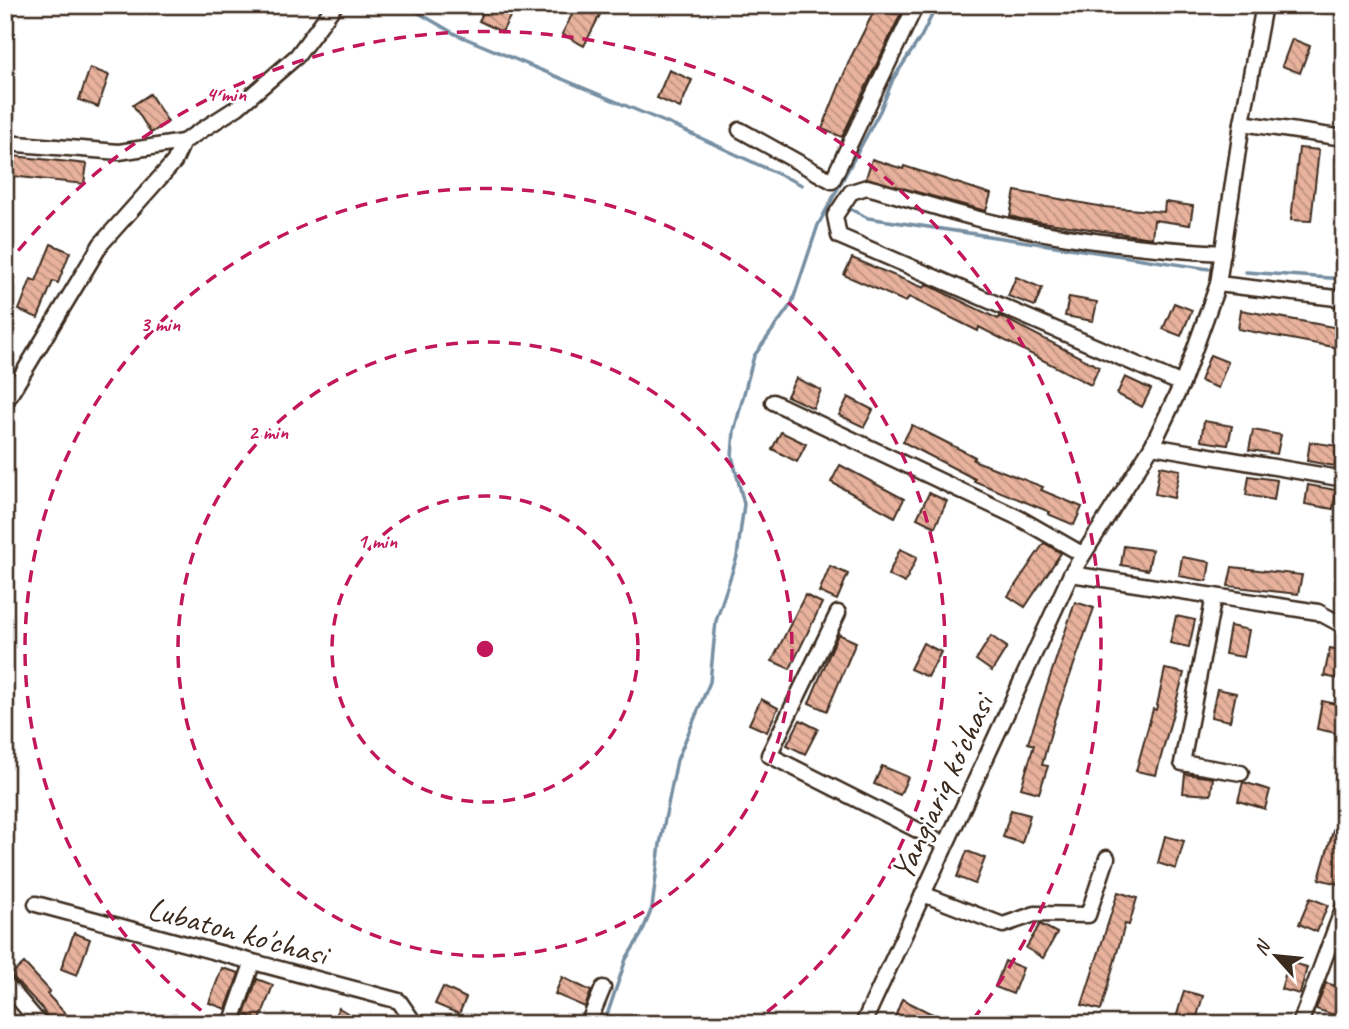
<svg xmlns="http://www.w3.org/2000/svg" width="1349" height="1029" font-family="Caveat,sans-serif">
	<defs>
		<pattern id="building-back-hatch" width="6" height="6" patternUnits="userSpaceOnUse" patternTransform="scale(1.75)"><rect width="6" height="6" fill="#e8b29d"/><path d="M-1 5l2 2M0 0l6 6M5-1l2 2" fill="none" stroke="#bd917f"/></pattern>
	</defs>
	<rect width="100%" height="100%" fill="#fff"/>
	<filter id="ink" filterUnits="userSpaceOnUse"><feTurbulence type="fractalNoise" baseFrequency=".0143" numOctaves="2"/><feDisplacementMap in="SourceGraphic" scale="14" xChannelSelector="R" yChannelSelector="G"/><feConvolveMatrix kernelMatrix="1 2 1 2 8 2 1 2 1" color-interpolation-filters="sRGB"/></filter>
	<g filter="url(#ink)">
		<g fill="none" stroke-linecap="round" stroke-linejoin="round">
			<g stroke="#768fa3" stroke-width="3.5">
				<path d="M 405,5 L 455,34 L 679,128 L 802,185"/>
				<path d="M 848,208 L 868,218 L 1209,269"/>
				<path d="M 1246,272 L 1344,279"/>
				<path d="M 604,1024 L 626,959 L 641,935 L 652,908 L 660,844 L 677,760 L 710,682 L 716,621 L 737,557 L 744,504 L 732,456 L 734,431 L 754,356 L 792,303 L 818,225 L 880,111 L 893,79 L 921,37 L 937,5"/>
			</g>
		</g>
		<g fill="url(#building-back-hatch)" stroke="#3b2a1e" stroke-width="2">
			<path d="M 487,5 L 516,5 L 502,32 L 479,21 Z"/>
			<path d="M 577,5 L 605,5 L 584,46 L 562,34 Z"/>
			<path d="M 877,5 L 905,5 L 842,137 L 822,129 L 850,59 Z"/>
			<path d="M 1292,39 L 1310,46 L 1300,73 L 1282,66 Z"/>
			<path d="M 90,68 L 109,75 L 98,107 L 79,100 Z"/>
			<path d="M 669,70 L 692,80 L 680,108 L 657,98 Z"/>
			<path d="M 150,94 L 168,122 L 151,133 L 133,105 Z"/>
			<path d="M 1299,148 L 1319,150 L 1311,221 L 1291,220 Z"/>
			<path d="M 13,156 L 87,164 L 84,184 L 11,176 Z"/>
			<path d="M 872,159 L 903,169 L 904,166 L 991,194 L 986,211 L 866,178 Z"/>
			<path d="M 1015,191 L 1104,207 L 1164,212 L 1165,202 L 1193,206 L 1190,225 L 1154,220 L 1152,238 L 1021,219 L 1010,216 Z"/>
			<path d="M 51,244 L 70,252 L 58,283 L 53,281 L 38,318 L 19,310 L 31,279 L 36,281 Z"/>
			<path d="M 852,258 L 924,288 L 926,284 L 998,319 L 1000,316 L 1099,367 L 1091,385 L 979,327 L 978,331 L 909,297 L 906,302 L 844,275 Z"/>
			<path d="M 1016,277 L 1042,288 L 1035,306 L 1008,296 Z"/>
			<path d="M 1069,297 L 1097,302 L 1093,321 L 1065,316 Z"/>
			<path d="M 1174,303 L 1192,310 L 1181,336 L 1163,329 Z"/>
			<path d="M 1241,310 L 1344,329 L 1344,349 L 1238,329 Z"/>
			<path d="M 1210,355 L 1228,362 L 1218,388 L 1200,381 Z"/>
			<path d="M 1125,377 L 1151,389 L 1142,407 L 1117,394 Z"/>
			<path d="M 796,378 L 821,390 L 813,408 L 787,396 Z"/>
			<path d="M 848,397 L 873,410 L 864,427 L 839,415 Z"/>
			<path d="M 1204,421 L 1232,426 L 1228,445 L 1201,441 Z"/>
			<path d="M 912,425 L 975,457 L 973,460 L 1043,487 L 1041,490 L 1082,507 L 1074,525 L 1048,514 L 1050,512 L 974,481 L 975,479 L 903,442 Z"/>
			<path d="M 1253,430 L 1281,435 L 1277,454 L 1249,450 Z"/>
			<path d="M 781,432 L 806,444 L 797,462 L 772,449 Z"/>
			<path d="M 1310,442 L 1338,446 L 1335,466 L 1307,461 Z"/>
			<path d="M 840,465 L 904,499 L 895,517 L 831,482 Z"/>
			<path d="M 1160,466 L 1180,470 L 1174,498 L 1155,494 Z"/>
			<path d="M 1249,476 L 1277,480 L 1274,500 L 1246,495 Z"/>
			<path d="M 1308,485 L 1336,490 L 1333,509 L 1305,504 Z"/>
			<path d="M 929,493 L 947,501 L 935,527 L 917,518 Z"/>
			<path d="M 1044,543 L 1061,553 L 1025,607 L 1008,596 Z"/>
			<path d="M 1124,546 L 1152,550 L 1148,570 L 1121,565 Z"/>
			<path d="M 900,549 L 917,557 L 905,583 L 888,575 Z"/>
			<path d="M 1182,557 L 1210,562 L 1207,581 L 1179,576 Z"/>
			<path d="M 830,566 L 848,574 L 837,600 L 819,592 Z"/>
			<path d="M 1232,567 L 1302,575 L 1298,594 L 1228,586 Z"/>
			<path d="M 805,595 L 822,603 L 790,669 L 772,661 Z"/>
			<path d="M 1075,602 L 1094,608 L 1054,721 L 1042,765 L 1048,766 L 1039,793 L 1021,788 L 1034,745 L 1028,743 Z"/>
			<path d="M 1176,616 L 1195,620 L 1189,647 L 1170,643 Z"/>
			<path d="M 1230,626 L 1249,630 L 1244,657 L 1225,654 Z"/>
			<path d="M 838,634 L 856,642 L 827,711 L 809,703 Z"/>
			<path d="M 991,636 L 1007,647 L 992,671 L 976,660 Z"/>
			<path d="M 923,643 L 941,652 L 928,677 L 910,669 Z"/>
			<path d="M 1330,648 L 1344,651 L 1344,680 L 1324,676 Z"/>
			<path d="M 1165,669 L 1184,673 L 1156,775 L 1136,771 L 1153,709 L 1156,710 Z"/>
			<path d="M 1217,689 L 1236,693 L 1230,721 L 1211,717 Z"/>
			<path d="M 761,699 L 778,708 L 767,732 L 749,724 Z"/>
			<path d="M 1322,701 L 1341,705 L 1336,733 L 1317,729 Z"/>
			<path d="M 800,720 L 818,729 L 805,754 L 787,745 Z"/>
			<path d="M 882,766 L 908,777 L 900,795 L 874,784 Z"/>
			<path d="M 1185,774 L 1213,778 L 1211,795 L 1183,793 Z"/>
			<path d="M 1243,782 L 1270,790 L 1265,809 L 1238,801 Z"/>
			<path d="M 1341,803 L 1344,804 L 1344,864 L 1338,884 L 1319,879 Z"/>
			<path d="M 1011,810 L 1030,815 L 1022,843 L 1003,837 Z"/>
			<path d="M 1165,836 L 1184,841 L 1176,869 L 1158,863 Z"/>
			<path d="M 967,851 L 985,858 L 975,884 L 957,877 Z"/>
			<path d="M 1118,892 L 1137,898 L 1129,925 L 1125,924 L 1101,1010 L 1082,1005 Z"/>
			<path d="M 1310,898 L 1328,905 L 1317,932 L 1299,924 Z"/>
			<path d="M 1040,924 L 1057,933 L 1043,958 L 1026,948 Z"/>
			<path d="M 74,933 L 90,939 L 77,975 L 61,969 Z"/>
			<path d="M 1005,961 L 1023,968 L 1013,994 L 995,987 Z"/>
			<path d="M 1289,962 L 1307,967 L 1300,994 L 1281,989 Z"/>
			<path d="M 24,963 L 50,991 L 47,994 L 75,1024 L 49,1021 L 41,1007 L 11,975 Z"/>
			<path d="M 222,968 L 239,973 L 226,1009 L 209,1003 Z"/>
			<path d="M 562,977 L 591,991 L 585,1007 L 555,994 Z"/>
			<path d="M 257,979 L 273,985 L 260,1020 L 244,1015 Z"/>
			<path d="M 1326,983 L 1343,988 L 1334,1015 L 1316,1009 Z"/>
			<path d="M 443,987 L 466,998 L 459,1014 L 435,1004 Z"/>
			<path d="M 1184,991 L 1203,996 L 1195,1023 L 1176,1018 Z"/>
			<path d="M 902,999 L 928,1012 L 956,1024 L 910,1024 L 895,1017 Z"/>
			<path d="M 339,1008 L 354,1017 L 350,1024 L 330,1024 Z"/>
		</g>
		<g fill="none" stroke-linecap="round" stroke-linejoin="round">
			<defs>
				<g id="minor">
					<path d="M 1242,123 L 1344,138"/>
					<path d="M 740,130 L 832,181 L 916,5"/>
					<path d="M 5,143 L 119,152 L 183,142"/>
					<path d="M 1218,284 L 1344,299"/>
					<path d="M 1182,384 L 839,236 L 835,216 L 851,192 L 867,187 C 908,198 949,212 991,222 C 1064,239 1148,249 1223,253"/>
					<path d="M 773,402 L 1019,518 L 1082,554"/>
					<path d="M 5,403 L 101,244 L 174,162 L 183,142 L 238,107 L 297,56 L 335,5"/>
					<path d="M 1152,446 L 1344,479"/>
					<path d="M 1071,574 L 1318,612 L 1344,626"/>
					<path d="M 1214,596 L 1182,763 L 1241,773"/>
					<path d="M 838,613 L 769,755 L 945,844"/>
					<path d="M 923,894 L 1003,925 L 1035,914 L 1088,915 L 1107,858"/>
					<path d="M 36,904 L 399,1001 L 415,1024"/>
					<path d="M 5,983 L 40,1024"/>
					<path d="M 231,1024 L 252,964"/>
					<path d="M 588,1024 L 603,988"/>
					<path d="M 863,1024 L 1071,574 L 1152,446 L 1182,384 L 1218,284 L 1242,123 L 1264,5"/>
					<path d="M 1300,1024 L 1344,906"/>
				</g>
			</defs>
			<use href="#minor" stroke="#3b2a1e" stroke-width="19"/>
			<use href="#minor" stroke="#fff" stroke-width="14"/>
		</g>
	</g>
	<g fill="none" stroke="#c2185b" stroke-width="3.5" stroke-dasharray="12 9">
		<circle cx="485" cy="649" r="153"/>
		<circle cx="485" cy="649" r="307"/>
		<path d="M218 1023A460 460 0 1 1 752 1023"/>
		<path d="M5 267A613 613 0 0 1 971 1022"/>
	</g>
	<g text-anchor="middle" stroke-width="5" stroke-linejoin="round" paint-order="stroke">
		<g font-size="33" fill="#3b2a1e" stroke="#fff">
			<text transform="translate(941 787) rotate(-65)" y="12">Yangiariq ko'chasi</text>
			<text transform="translate(238 930) rotate(15)" y="12">Lubaton ko'chasi</text>
		</g>
	</g>
	<circle cx="485" cy="649" r="10" fill="#c2185b" stroke="#fff" stroke-width="3.5"/>
	<g font-size="21" text-anchor="middle" font-weight="bold" fill="#c2185b" stroke="#fff" stroke-width="5" stroke-linejoin="round" paint-order="stroke">
		<text x="226" y="101">4 min</text>
		<text x="160" y="331">3 min</text>
		<text x="268" y="439">2 min</text>
		<text x="377" y="548">1 min</text>
	</g>
	<rect width="1349" height="1029" fill="none" stroke="#fff" stroke-width="28"/>
	<rect x="14" y="14" width="1321" height="1001" fill="none" stroke="#3b2a1e" stroke-width="2.5" filter="url(#ink)"/>
	<g transform="translate(1276 956) rotate(297)" stroke="#ffffff" stroke-width="5" paint-order="stroke">
	<path d="M0-5L12 26L0 18L-12 26Z" fill="#3b2a1e"/>
	<text y="-10" font-size="19" font-weight="bold" text-anchor="middle" fill="#3b2a1e">N</text>
	</g>
</svg>
